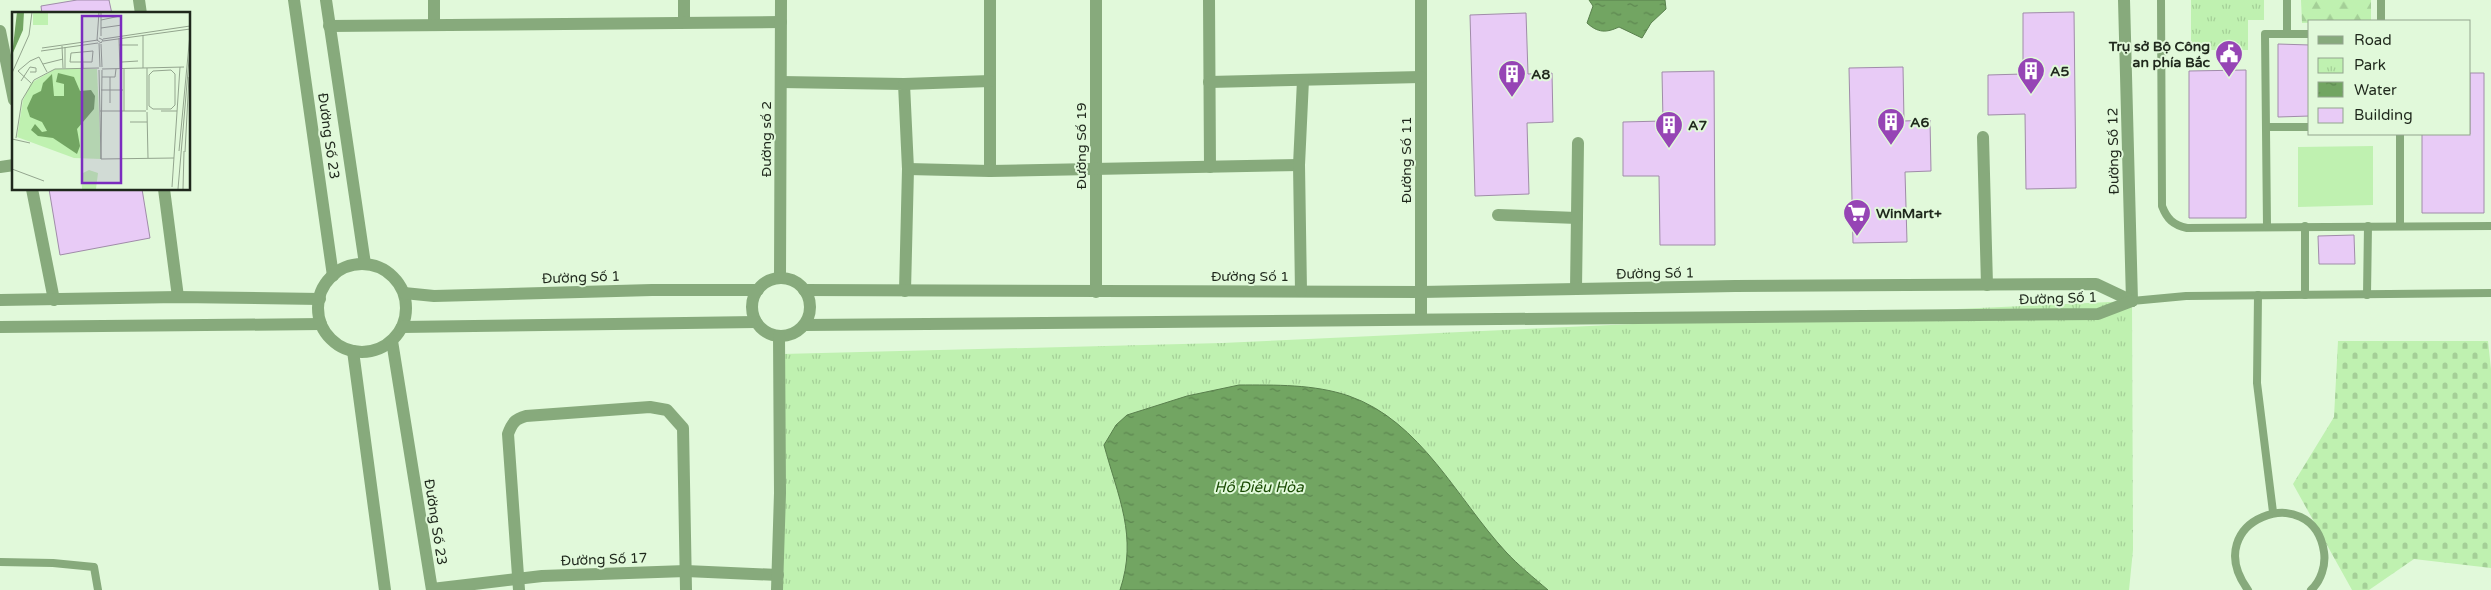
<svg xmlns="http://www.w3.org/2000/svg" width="2491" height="590" font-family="'Varela Round',sans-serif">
	<defs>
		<pattern id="forest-firs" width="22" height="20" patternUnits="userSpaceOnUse" patternTransform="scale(1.25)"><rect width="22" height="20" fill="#bff1b0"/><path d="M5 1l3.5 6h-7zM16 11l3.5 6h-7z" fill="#a4cf97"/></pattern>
		<pattern id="cemetery-stones" width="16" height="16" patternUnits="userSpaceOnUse" patternTransform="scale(1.25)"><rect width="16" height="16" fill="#bff1b0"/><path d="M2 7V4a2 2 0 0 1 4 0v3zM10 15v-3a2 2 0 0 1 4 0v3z" fill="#a4cf97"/></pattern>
		<pattern id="park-tufts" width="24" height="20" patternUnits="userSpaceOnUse" patternTransform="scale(1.25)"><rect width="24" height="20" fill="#bff1b0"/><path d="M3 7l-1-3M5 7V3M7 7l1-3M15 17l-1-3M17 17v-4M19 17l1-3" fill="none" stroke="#a4cf97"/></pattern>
		<pattern id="water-ripples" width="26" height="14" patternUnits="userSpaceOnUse" patternTransform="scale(1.25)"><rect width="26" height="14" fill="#72a562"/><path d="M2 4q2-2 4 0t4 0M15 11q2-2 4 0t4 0" fill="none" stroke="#5d8650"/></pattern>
	</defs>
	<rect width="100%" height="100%" fill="#e1f9da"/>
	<path fill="#bff1b0" d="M 2373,146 L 2373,205 L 2298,207 L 2298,147 Z"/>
	<path fill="url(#forest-firs)" d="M 2301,0 L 2371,0 L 2371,21 L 2302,23 Z"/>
	<path fill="url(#cemetery-stones)" d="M 2338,341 L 2488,341 L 2491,369 L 2491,568 L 2414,559 L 2369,590 L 2352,590 L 2293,484 L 2334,417 Z"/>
	<g fill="url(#park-tufts)">
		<path d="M 2191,0 L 2264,0 L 2264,20 L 2248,20 L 2248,50 L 2191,50 Z"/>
		<path d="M 2132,301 L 2133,550 L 2129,590 L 778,590 L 782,354 L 1222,343 Z"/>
	</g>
	<g fill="url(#water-ripples)" stroke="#59804d">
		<path d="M 1589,0 L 1665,0 L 1666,9 L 1651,23 L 1642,38 L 1619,27 C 1606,33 1598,33 1587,23 L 1593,6 Z"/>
		<path d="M 1239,385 C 1275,385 1314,384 1349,396 C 1421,421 1457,499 1506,552 C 1518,565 1534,578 1548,590 L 1120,590 C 1138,536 1118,497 1104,445 L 1116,425 L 1127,415 L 1187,396 Z"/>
	</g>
	<g fill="#e8cbf6" stroke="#a08ca9">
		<path d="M 77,0 L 109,0 L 112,14 L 42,14 L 41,6 Z"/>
		<path d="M 2074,12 L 2076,188 L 2026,189 L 2025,114 L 1988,115 L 1988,75 L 2023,74 L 2023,13 Z"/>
		<path d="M 1526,13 L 1528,74 L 1552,73 L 1553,122 L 1527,123 L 1529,194 L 1475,196 L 1470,15 Z"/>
		<path d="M 2278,44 L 2310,45 L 2310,116 L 2278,117 Z"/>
		<path d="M 1903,67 L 1904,121 L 1930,120 L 1931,171 L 1905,172 L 1907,242 L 1853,243 L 1849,68 Z"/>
		<path d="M 2246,70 L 2246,218 L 2189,218 L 2189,71 Z"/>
		<path d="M 1714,71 L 1715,245 L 1660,245 L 1659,176 L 1623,176 L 1623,122 L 1663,121 L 1662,72 Z"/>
		<path d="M 2470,73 L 2484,73 L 2484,213 L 2422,213 L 2422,134 L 2470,134 Z"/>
		<path d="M 49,189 L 142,189 L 150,238 L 60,255 Z"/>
		<path d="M 2354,235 L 2355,264 L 2319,264 L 2318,236 Z"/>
	</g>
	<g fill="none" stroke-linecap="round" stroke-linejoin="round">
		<g stroke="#87aa7c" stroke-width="8">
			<path d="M 2161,0 L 2162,206 C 2167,219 2173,225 2187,228 L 2491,226"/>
			<path d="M 2287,0 L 2287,34"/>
			<path d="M 2381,0 L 2381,21"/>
			<path d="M 2266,127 L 2310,127"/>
			<path d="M 2400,134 L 2400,226"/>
			<path d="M 2267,226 L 2265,34 L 2310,34"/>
			<path d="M 2305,226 L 2305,295"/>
			<path d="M 2258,295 L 2257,383 L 2273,512"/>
			<path d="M 2367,295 L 2368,226"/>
			<path d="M 2132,301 L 2186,296 L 2491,293"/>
			<path d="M 0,562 L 53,563 L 94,567 L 98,590"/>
			<path d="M 2248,590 C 2197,520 2313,478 2324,552 C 2326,565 2321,581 2311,590"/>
		</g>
		<g stroke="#87aa7c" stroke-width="12">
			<path d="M 139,0 L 141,14"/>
			<path d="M 294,0 L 333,276"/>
			<path d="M 326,0 L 365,264"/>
			<path d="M 434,0 L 434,25"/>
			<path d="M 684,0 L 684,22"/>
			<path d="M 990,0 L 990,171"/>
			<path d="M 1096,0 L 1096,292"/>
			<path d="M 1209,0 L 1210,167"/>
			<path d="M 1421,0 L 1421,319"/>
			<path d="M 2124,0 L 2132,301"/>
			<path d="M 329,26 L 781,22"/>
			<path d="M 0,31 L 14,100"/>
			<path d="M 781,82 L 904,84 L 908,169 L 905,291"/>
			<path d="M 1209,82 L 1421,77"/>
			<path d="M 904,84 L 990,81"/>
			<path d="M 1983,137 L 1987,285"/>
			<path d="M 0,167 L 14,165"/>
			<path d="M 908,169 L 990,171 L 1299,165"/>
			<path d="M 32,189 L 54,300"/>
			<path d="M 164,189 L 178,297"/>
			<path d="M 1498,215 L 1577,218"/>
			<circle cx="362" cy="308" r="44"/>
			<path d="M 780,278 L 781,0"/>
			<circle cx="781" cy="307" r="29"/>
			<path d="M 1576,289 L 1578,143"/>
			<path d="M 804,290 L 1421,292 L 1735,286 L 2096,284 L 2132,301"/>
			<path d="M 1301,291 L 1299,165 L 1303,80"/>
			<path d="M 404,293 L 434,296 L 652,290 L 758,290"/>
			<path d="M 0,300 L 178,297 L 320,299"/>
			<path d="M 804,325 L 2098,314 L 2132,301"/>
			<path d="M 0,327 L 321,324"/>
			<path d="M 402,327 L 756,322"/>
			<path d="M 392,341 L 432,590"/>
			<path d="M 353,351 L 385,590"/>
			<path d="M 432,589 L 542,576 L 686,571 L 778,575"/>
			<path d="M 519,590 L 508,434 C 512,423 515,419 526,416 L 650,407 L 667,410 L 683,428 L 686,590"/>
			<path d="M 777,590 L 780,493 L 779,336"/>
		</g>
	</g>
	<defs>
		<symbol id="civic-pin" viewBox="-11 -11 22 30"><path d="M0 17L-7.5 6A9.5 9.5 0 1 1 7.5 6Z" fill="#9645b5" stroke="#e1f9da"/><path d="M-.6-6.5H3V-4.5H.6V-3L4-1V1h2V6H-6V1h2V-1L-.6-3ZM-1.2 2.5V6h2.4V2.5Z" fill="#fff"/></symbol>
		<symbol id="building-pin" viewBox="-11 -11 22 30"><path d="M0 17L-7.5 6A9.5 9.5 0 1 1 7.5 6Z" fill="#9645b5" stroke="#e1f9da"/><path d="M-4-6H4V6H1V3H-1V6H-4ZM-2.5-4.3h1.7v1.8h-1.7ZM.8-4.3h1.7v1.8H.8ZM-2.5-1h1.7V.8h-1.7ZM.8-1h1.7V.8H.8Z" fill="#fff"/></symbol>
		<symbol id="supermarket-pin" viewBox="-11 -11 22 30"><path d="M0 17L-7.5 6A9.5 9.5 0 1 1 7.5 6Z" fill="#9645b5" stroke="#e1f9da"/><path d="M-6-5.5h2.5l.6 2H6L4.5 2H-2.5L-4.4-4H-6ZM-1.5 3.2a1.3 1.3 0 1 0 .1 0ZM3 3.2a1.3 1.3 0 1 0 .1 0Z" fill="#fff"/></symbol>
	</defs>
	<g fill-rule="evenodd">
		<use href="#civic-pin" x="2213" y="38" width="32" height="43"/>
		<use href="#building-pin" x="2015" y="55" width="32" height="43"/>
		<use href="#building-pin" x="1496" y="58" width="32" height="43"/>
		<use href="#building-pin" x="1875" y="106" width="32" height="43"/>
		<use href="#building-pin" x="1653" y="109" width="32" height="43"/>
		<use href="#supermarket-pin" x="1841" y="197" width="32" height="43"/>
	</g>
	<g text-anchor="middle" stroke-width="4" stroke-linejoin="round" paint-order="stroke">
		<g font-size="14" font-weight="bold" fill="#1f281c" stroke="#e1f9da" text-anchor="start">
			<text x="2210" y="51" text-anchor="end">Trụ sở Bộ Công<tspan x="2210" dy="16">an phía Bắc</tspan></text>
			<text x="2050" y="76">A5</text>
			<text x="1531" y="79">A8</text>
			<text x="1910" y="127">A6</text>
			<text x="1688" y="130">A7</text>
			<text x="1876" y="218">WinMart+</text>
		</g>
		<g font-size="14" fill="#1f281c" stroke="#e1f9da">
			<text transform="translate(329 136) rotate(82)" y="5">Đường Số 23</text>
			<text transform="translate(766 139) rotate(-90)" y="5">Đường số 2</text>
			<text transform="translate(1081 146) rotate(-90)" y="5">Đường Số 19</text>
			<text transform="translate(2113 151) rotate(-91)" y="5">Đường Số 12</text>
			<text transform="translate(1406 160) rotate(-90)" y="5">Đường Số 11</text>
			<text transform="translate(1655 273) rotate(-1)" y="5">Đường Số 1</text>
			<text x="1250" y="281">Đường Số 1</text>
			<text transform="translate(581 277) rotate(-2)" y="5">Đường Số 1</text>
			<text transform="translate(2058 298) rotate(-2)" y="5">Đường Số 1</text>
			<text transform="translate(436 522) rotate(81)" y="5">Đường Số 23</text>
			<text transform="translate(604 559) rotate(-2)" y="5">Đường Số 17</text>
		</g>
		<g font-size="15" font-style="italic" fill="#194a02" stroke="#e1f9da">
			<text x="1259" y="492">Hồ Điều Hòa</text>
		</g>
	</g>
	<g transform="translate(12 12)">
		<rect width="178" height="178" fill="#e1f9da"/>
		<path d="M 21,0 L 36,0 L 36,13 L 21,13 ZM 77,158 L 86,161 L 84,177 L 70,177 L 69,162 Z" fill="#bff1b0"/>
		<path d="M 43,57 L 85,57 L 89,147 L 62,146 L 5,125 L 11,88 L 19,71 Z" fill="#bff1b0"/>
		<path d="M 5,0 L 12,0 L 11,18 L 0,43 ZM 46,61 L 62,65 L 68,79 L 79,78 L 83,84 L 82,97 L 65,117 L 68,134 L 65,142 L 41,126 L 26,124 L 19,118 L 23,112 L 30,120 L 35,119 L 30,110 L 18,105 L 15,96 L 21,83 L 29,79 L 31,71 L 40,62 L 42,84 L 52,84 L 52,72 L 44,70 Z" fill="#72a562"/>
		<path fill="none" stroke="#93a58e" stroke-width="1" d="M 87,0 L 85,28 L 89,31 L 91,28 L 87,26M 89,0 L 89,24M 89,8 L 108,4M 89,16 L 110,13M 131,23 L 131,56M 107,26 L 108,57M 91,27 L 178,14M 91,29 L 178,17M 87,31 L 88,55M 89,32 L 90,55M 70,33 L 71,56M 107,33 L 126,33M 50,34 L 51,56M 53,35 L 53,56M 30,36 L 86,28M 29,39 L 86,31M 81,39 L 80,50 L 58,50 L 59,41 ZM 110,50 L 126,49M 31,52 L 51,47M 90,57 L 172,55M 112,57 L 112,99M 87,58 L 89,147M 159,58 L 163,62 L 163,93 L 159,97 L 141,97 L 137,94 L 137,63 L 141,59 ZM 0,61 L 17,23 L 20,0M 90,65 L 103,65 L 104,57M 98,65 L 98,91M 9,69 L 18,55 L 24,56 L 24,60 L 18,60M 19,71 L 6,59 L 18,49 L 27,45 L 35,60M 89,78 L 111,78M 0,91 L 0,119M 135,98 L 135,56M 88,99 L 134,99M 149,99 L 165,99M 135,100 L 136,146M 118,110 L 135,110M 4,126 L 10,88 L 22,68 L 43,57 L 87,56M 0,127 L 18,131M 167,139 L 178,22M 173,140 L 177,65M 89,147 L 90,58M 89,147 L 162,146M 0,157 L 32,169M 160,175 L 168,55M 166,177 L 178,36M 171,177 L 172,139"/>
		<path fill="#7b2cbf" fill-opacity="0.15" stroke="#7b2cbf" stroke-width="2.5" d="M 70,4 L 109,4 L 109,171 L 70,171 Z"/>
		<rect width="178" height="178" fill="none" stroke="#1f281c" stroke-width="2.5"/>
	</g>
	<rect x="2308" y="20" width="162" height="115" fill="#e1f9da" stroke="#93a58e"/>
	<rect x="2318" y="36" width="25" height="8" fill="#87aa7c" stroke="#93a58e"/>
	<text x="2354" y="45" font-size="15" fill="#1f281c">Road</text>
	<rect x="2318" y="58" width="25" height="15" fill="url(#park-tufts)" stroke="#93a58e"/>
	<text x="2354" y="70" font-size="15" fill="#1f281c">Park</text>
	<rect x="2318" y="82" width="25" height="15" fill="url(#water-ripples)" stroke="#93a58e"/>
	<text x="2354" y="95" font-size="15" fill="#1f281c">Water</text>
	<rect x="2318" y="108" width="25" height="15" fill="#e8cbf6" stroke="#93a58e"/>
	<text x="2354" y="120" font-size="15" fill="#1f281c">Building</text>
</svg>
